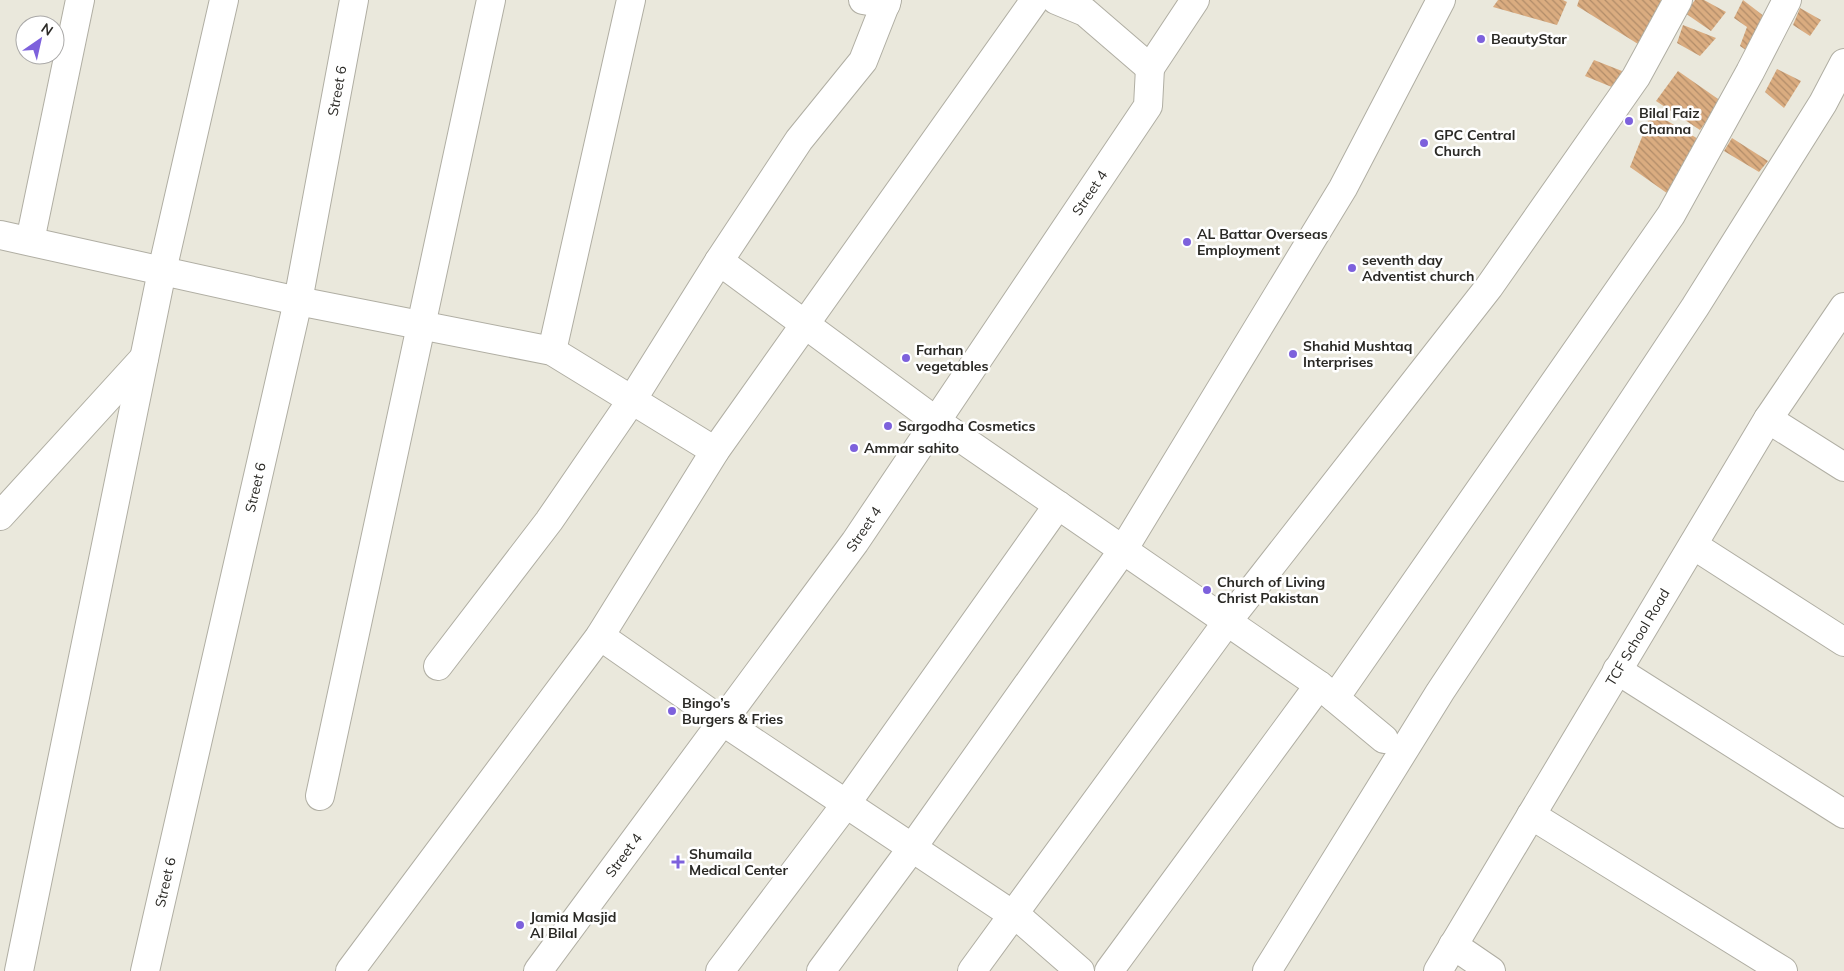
<svg xmlns="http://www.w3.org/2000/svg" width="1844" height="971" font-family="Mulish,sans-serif">
	<defs>
		<pattern id="building-back-hatch" width="6" height="6" patternUnits="userSpaceOnUse" patternTransform="scale(1.25)"><rect width="6" height="6" fill="#daac80"/><path d="M-1 5l2 2M0 0l6 6M5-1l2 2" fill="none" stroke="#b18c69"/></pattern>
	</defs>
	<rect width="100%" height="100%" fill="#eae8dc"/>
	<g fill="url(#building-back-hatch)">
		<path d="M 1498,0 L 1563,0 L 1567,2 L 1557,25 L 1493,7 Z"/>
		<path d="M 1579,0 L 1664,0 L 1638,44 L 1577,6 Z"/>
		<path d="M 1695,0 L 1704,0 L 1726,12 L 1711,31 L 1685,13 Z"/>
		<path d="M 1743,0 L 1769,20 L 1753,55 L 1740,46 L 1747,27 L 1734,18 Z"/>
		<path d="M 1800,8 L 1821,20 L 1810,36 L 1793,25 Z"/>
		<path d="M 1683,25 L 1716,38 L 1700,56 L 1677,43 Z"/>
		<path d="M 1594,60 L 1627,73 L 1619,90 L 1585,76 Z"/>
		<path d="M 1777,69 L 1801,81 L 1784,108 L 1765,92 Z"/>
		<path d="M 1678,71 L 1721,101 L 1700,130 L 1656,101 Z"/>
		<path d="M 1652,112 L 1700,140 L 1671,196 L 1630,167 Z"/>
		<path d="M 1732,138 L 1768,161 L 1759,172 L 1724,151 Z"/>
	</g>
	<g fill="none" stroke-linecap="round" stroke-linejoin="round">
		<defs>
			<g id="minor">
				<path d="M 863,0 L 886,4"/>
				<path d="M 1056,0 L 1085,12 L 1150,68 L 1195,0"/>
				<path d="M 0,235 L 298,301 L 552,351 L 715,451"/>
				<path d="M 30,241 L 80,0"/>
				<path d="M 719,261 L 936,421 L 1319,685 L 1384,739"/>
				<path d="M 552,351 L 631,0"/>
				<path d="M 1768,419 L 1844,467"/>
				<path d="M 0,516 L 144,358"/>
				<path d="M 1693,545 L 1844,642"/>
				<path d="M 600,636 L 722,721 L 1025,923 L 1080,971"/>
				<path d="M 438,666 L 549,521 L 632,400 L 719,261 L 799,140 L 863,61 L 887,0"/>
				<path d="M 1617,670 L 1844,814"/>
				<path d="M 1335,698 L 1671,215 L 1750,72 L 1787,0"/>
				<path d="M 320,796 L 491,0"/>
				<path d="M 1531,815 L 1783,971"/>
				<path d="M 1453,945 L 1491,971"/>
				<path d="M 19,971 L 162,271 L 224,0"/>
				<path id="s1" d="M 145,971 L 298,301 L 354,0"/>
				<path d="M 350,971 L 600,636 L 715,451 L 1035,0"/>
				<path d="M 720,971 L 846,804 L 1058,505"/>
				<path d="M 821,971 L 912,848 L 1123,550 L 1343,188 L 1441,0"/>
				<path d="M 972,971 L 1227,622 L 1489,287 L 1636,77 L 1678,0"/>
				<path d="M 1109,971 L 1319,685"/>
				<path d="M 1267,971 L 1440,692 L 1695,307 L 1823,103 L 1844,63"/>
			</g>
			<g id="tertiary">
				<path id="s2" d="M 538,971 L 855,542 L 1148,106 L 1150,68"/>
				<path id="s3" d="M 1438,971 L 1768,419 L 1844,307"/>
			</g>
		</defs>
		<use href="#minor" stroke="#b0aea3" stroke-width="30"/>
		<use href="#tertiary" stroke="#b0aea3" stroke-width="30"/>
		<use href="#minor" stroke="#fff" stroke-width="28"/>
		<use href="#tertiary" stroke="#fff" stroke-width="28"/>
	</g>
	<g fill="#7d61dc" stroke="#fff" stroke-width="2">
		<circle cx="1481" cy="39" r="5"/>
		<circle cx="1629" cy="121" r="5"/>
		<circle cx="1424" cy="143" r="5"/>
		<circle cx="1187" cy="242" r="5"/>
		<circle cx="1352" cy="268" r="5"/>
		<circle cx="1293" cy="354" r="5"/>
		<circle cx="906" cy="358" r="5"/>
		<circle cx="888" cy="426" r="5"/>
		<circle cx="854" cy="448" r="5"/>
		<circle cx="1207" cy="590" r="5"/>
		<circle cx="672" cy="711" r="5"/>
		<path d="M675.5 854.5h5v5h5v5h-5v5h-5v-5h-5v-5h5z"/>
		<circle cx="520" cy="925" r="5"/>
	</g>
	<g text-anchor="middle" stroke-width="5" stroke-linejoin="round" paint-order="stroke">
		<g font-size="14" font-weight="bold" fill="#2a2925" stroke="#fff" text-anchor="start">
			<text x="1491" y="44">BeautyStar</text>
			<text x="1639" y="118">Bilal Faiz<tspan x="1639" dy="16">Channa</tspan></text>
			<text x="1434" y="140">GPC Central<tspan x="1434" dy="16">Church</tspan></text>
			<text x="1197" y="239">AL Battar Overseas<tspan x="1197" dy="16">Employment</tspan></text>
			<text x="1362" y="265">seventh day<tspan x="1362" dy="16">Adventist church</tspan></text>
			<text x="1303" y="351">Shahid Mushtaq<tspan x="1303" dy="16">Interprises</tspan></text>
			<text x="916" y="355">Farhan<tspan x="916" dy="16">vegetables</tspan></text>
			<text x="898" y="431">Sargodha Cosmetics</text>
			<text x="864" y="453">Ammar sahito</text>
			<text x="1217" y="587">Church of Living<tspan x="1217" dy="16">Christ Pakistan</tspan></text>
			<text x="682" y="708">Bingo’s<tspan x="682" dy="16">Burgers &amp; Fries</tspan></text>
			<text x="689" y="859">Shumaila<tspan x="689" dy="16">Medical Center</tspan></text>
			<text x="530" y="922">Jamia Masjid<tspan x="530" dy="16">Al Bilal</tspan></text>
		</g>
		<g font-size="14" fill="#2a2925" stroke="#fff">
			<text dy="5" stroke="none"><textPath href="#s1" startOffset="901">Street 6</textPath></text>
			<text dy="5" stroke="none"><textPath href="#s2" startOffset="954">Street 4</textPath></text>
			<text dy="5" stroke="none"><textPath href="#s1" startOffset="496">Street 6</textPath></text>
			<text dy="5" stroke="none"><textPath href="#s2" startOffset="549">Street 4</textPath></text>
			<text dy="5" stroke="none"><textPath href="#s3" startOffset="389">TCF School Road</textPath></text>
			<text dy="5" stroke="none"><textPath href="#s2" startOffset="144">Street 4</textPath></text>
			<text dy="5" stroke="none"><textPath href="#s1" startOffset="91">Street 6</textPath></text>
		</g>
	</g>
	<g transform="translate(40 40) rotate(34)"><circle r="24" fill="#ffffff" stroke="#aaa9a8"/>
	<path d="M0-4L9 19L0 12L-9 19Z" fill="#7d61dc"/>
	<text y="-8" font-size="14" font-weight="bold" text-anchor="middle" fill="#2a2925">N</text>
	</g>
</svg>
